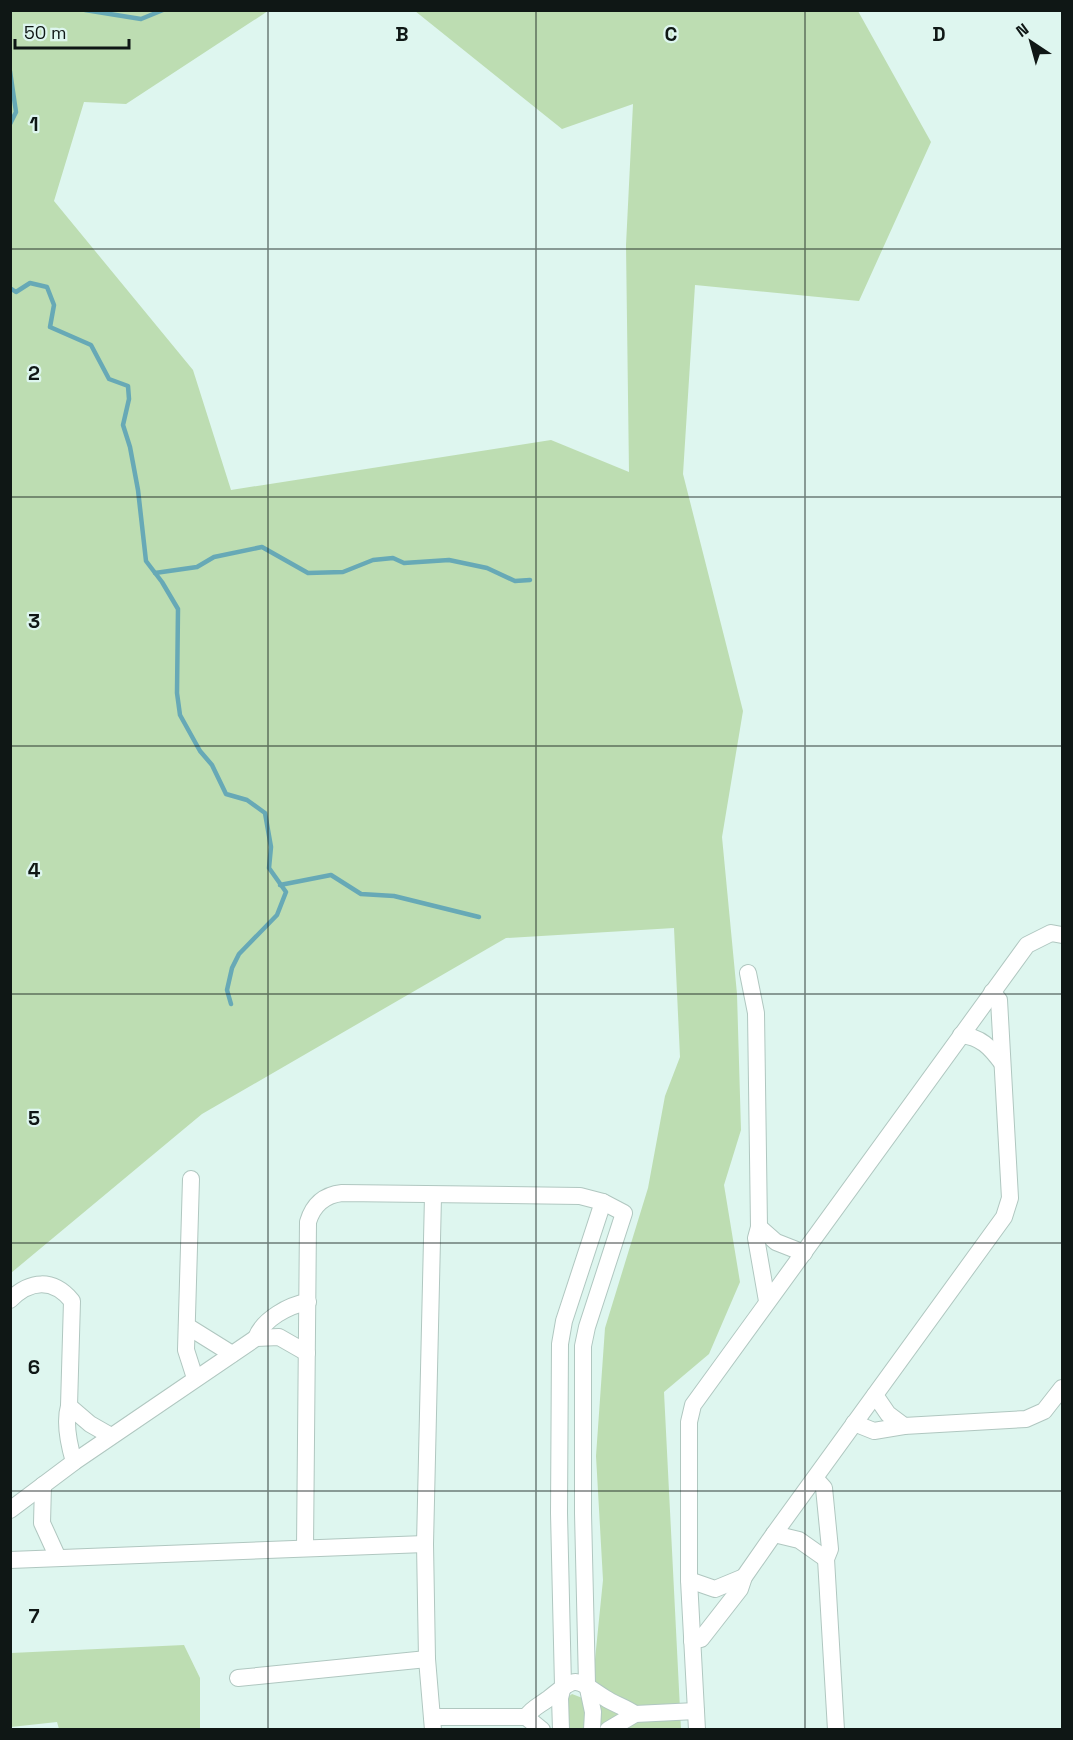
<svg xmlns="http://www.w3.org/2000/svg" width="1073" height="1740" font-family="'Space Grotesk',sans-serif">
	<rect width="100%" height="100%" fill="#def6ef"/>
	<g fill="#bdddb2">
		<path d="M 11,11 L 268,11 L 126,104 L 84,102 L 54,201 L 193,370 L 231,490 L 551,440 L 629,472 L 626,245 L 633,104 L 562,129 L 415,11 L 858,11 L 931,142 L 859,301 L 695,285 L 683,474 L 743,711 L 722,837 L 737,994 L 741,1130 L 724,1185 L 740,1282 L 709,1354 L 664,1392 L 681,1729 L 598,1729 L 593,1679 L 603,1580 L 596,1456 L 605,1328 L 648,1188 L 665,1096 L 680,1057 L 674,928 L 506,938 L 202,1114 L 11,1273 Z"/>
		<path d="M 184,1645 L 200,1678 L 200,1729 L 59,1729 L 57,1722 L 11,1727 L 11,1653 Z"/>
		<path d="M 572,1694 L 585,1699 L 587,1729 L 567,1729 L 568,1697 Z"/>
	</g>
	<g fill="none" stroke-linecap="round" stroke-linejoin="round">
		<g stroke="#67a9b6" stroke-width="4.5">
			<path d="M 85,10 L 141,19 L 163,10"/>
			<path d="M 10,71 L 16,112 L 10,124"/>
			<path d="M 10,288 L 16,292 L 30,283 L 47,287 L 54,305 L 50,327 L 91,345 L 109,379 L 128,386 L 129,399 L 123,425 L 130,447 L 138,490 L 146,561 L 162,582 L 178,609 L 177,693 L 180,715 L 200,751 L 212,765 L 226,794 L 247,800 L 265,813 L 271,847 L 269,868 L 286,892 L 277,915 L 239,954 L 232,968 L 227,990 L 231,1004"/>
			<path d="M 155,573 L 197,567 L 214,557 L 262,547 L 308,573 L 343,572 L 373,560 L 393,558 L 404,563 L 449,560 L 487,568 L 515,581 L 530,580"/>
			<path d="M 280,885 L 331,875 L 361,894 L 394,896 L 479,917"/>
		</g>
		<defs>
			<g id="minor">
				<path d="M 748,973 L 756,1013 L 759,1227 L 756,1238 L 767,1301"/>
				<path d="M 961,1035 C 981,1037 990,1047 1002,1063"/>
				<path d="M 191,1179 L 186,1350 L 195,1378"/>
				<path d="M 759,1227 L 776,1242 L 804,1253"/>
				<path d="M 10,1300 C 30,1280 53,1278 72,1301 L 69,1406 C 64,1423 69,1445 74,1462"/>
				<path d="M 187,1326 L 232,1354"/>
				<path d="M 256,1338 C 263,1319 289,1305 308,1302"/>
				<path d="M 875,1395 L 888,1414 L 904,1426"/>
				<path d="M 69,1406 L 90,1424 L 111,1436"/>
				<path d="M 854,1423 L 874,1431 L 904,1426 L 1026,1419 L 1044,1411 L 1062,1388"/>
				<path d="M 815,1478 L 824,1488 L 830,1549 L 826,1559 L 836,1730"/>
				<path d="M 43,1485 L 42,1523 L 58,1558"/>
				<path d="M 10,1510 L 74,1462 L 256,1338 L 279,1337 L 307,1353"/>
				<path d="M 774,1534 L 799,1540 L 826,1559"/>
				<path d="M 305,1548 L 308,1222 C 313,1205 324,1195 342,1193 L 580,1196 L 603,1202 L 624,1213 L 587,1327 L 583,1346 L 583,1513 L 587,1684 L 593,1712 L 592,1730"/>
				<path d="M 10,1560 L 425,1544"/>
				<path d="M 689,1580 L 715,1589 L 744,1577"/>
				<path d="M 692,1641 L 701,1639 L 740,1589 L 744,1577 L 774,1534 L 1004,1217 L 1010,1198 L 999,1000 L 992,992"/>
				<path d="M 238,1678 L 427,1659"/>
				<path d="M 432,1717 L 526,1717 L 542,1730"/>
				<path d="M 526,1717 C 532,1708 540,1705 548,1699 C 578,1675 574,1678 605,1698 C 614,1704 625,1707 635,1714"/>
				<path d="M 433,1730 L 427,1659 L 425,1544 L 433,1196"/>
				<path d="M 561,1730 L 560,1698 L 563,1686 L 559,1513 L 560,1344 L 564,1321 L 603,1202"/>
				<path d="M 608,1730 L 635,1714 L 696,1711"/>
				<path d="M 697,1730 L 689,1580 L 689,1422 L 693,1405 L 1027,945 L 1051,933 L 1062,935"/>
			</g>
		</defs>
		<use href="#minor" stroke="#b0c7c0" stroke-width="18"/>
		<use href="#minor" stroke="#fff" stroke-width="16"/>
	</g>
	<path fill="none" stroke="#0f1715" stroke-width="1.5" stroke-opacity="0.55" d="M 268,10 L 268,1730M 536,10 L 536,1730M 805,10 L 805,1730M 10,249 L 1062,249M 10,497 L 1062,497M 10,746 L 1062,746M 10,994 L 1062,994M 10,1243 L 1062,1243M 10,1491 L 1062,1491"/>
	<g font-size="20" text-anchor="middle" font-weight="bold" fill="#0f1715" stroke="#def6ef" stroke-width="4.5" stroke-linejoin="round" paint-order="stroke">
		<text x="402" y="41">B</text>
		<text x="671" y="41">C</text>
		<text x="939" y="41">D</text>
		<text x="34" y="131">1</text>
		<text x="34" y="380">2</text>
		<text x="34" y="628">3</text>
		<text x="34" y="877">4</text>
		<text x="34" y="1125">5</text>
		<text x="34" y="1374">6</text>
		<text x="34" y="1623">7</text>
	</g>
	<rect width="1073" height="1740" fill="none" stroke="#0f1715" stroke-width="24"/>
	<g transform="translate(1031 42) rotate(324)" stroke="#def6ef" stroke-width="4.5" paint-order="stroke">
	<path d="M0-4.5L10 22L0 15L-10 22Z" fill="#0f1715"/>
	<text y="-9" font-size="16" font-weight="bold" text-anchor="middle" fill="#0f1715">N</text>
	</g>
	<path d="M15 39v9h114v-9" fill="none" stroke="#0f1715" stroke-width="3"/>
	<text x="24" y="39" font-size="18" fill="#0f1715" stroke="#def6ef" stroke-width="4.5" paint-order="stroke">50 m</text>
</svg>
